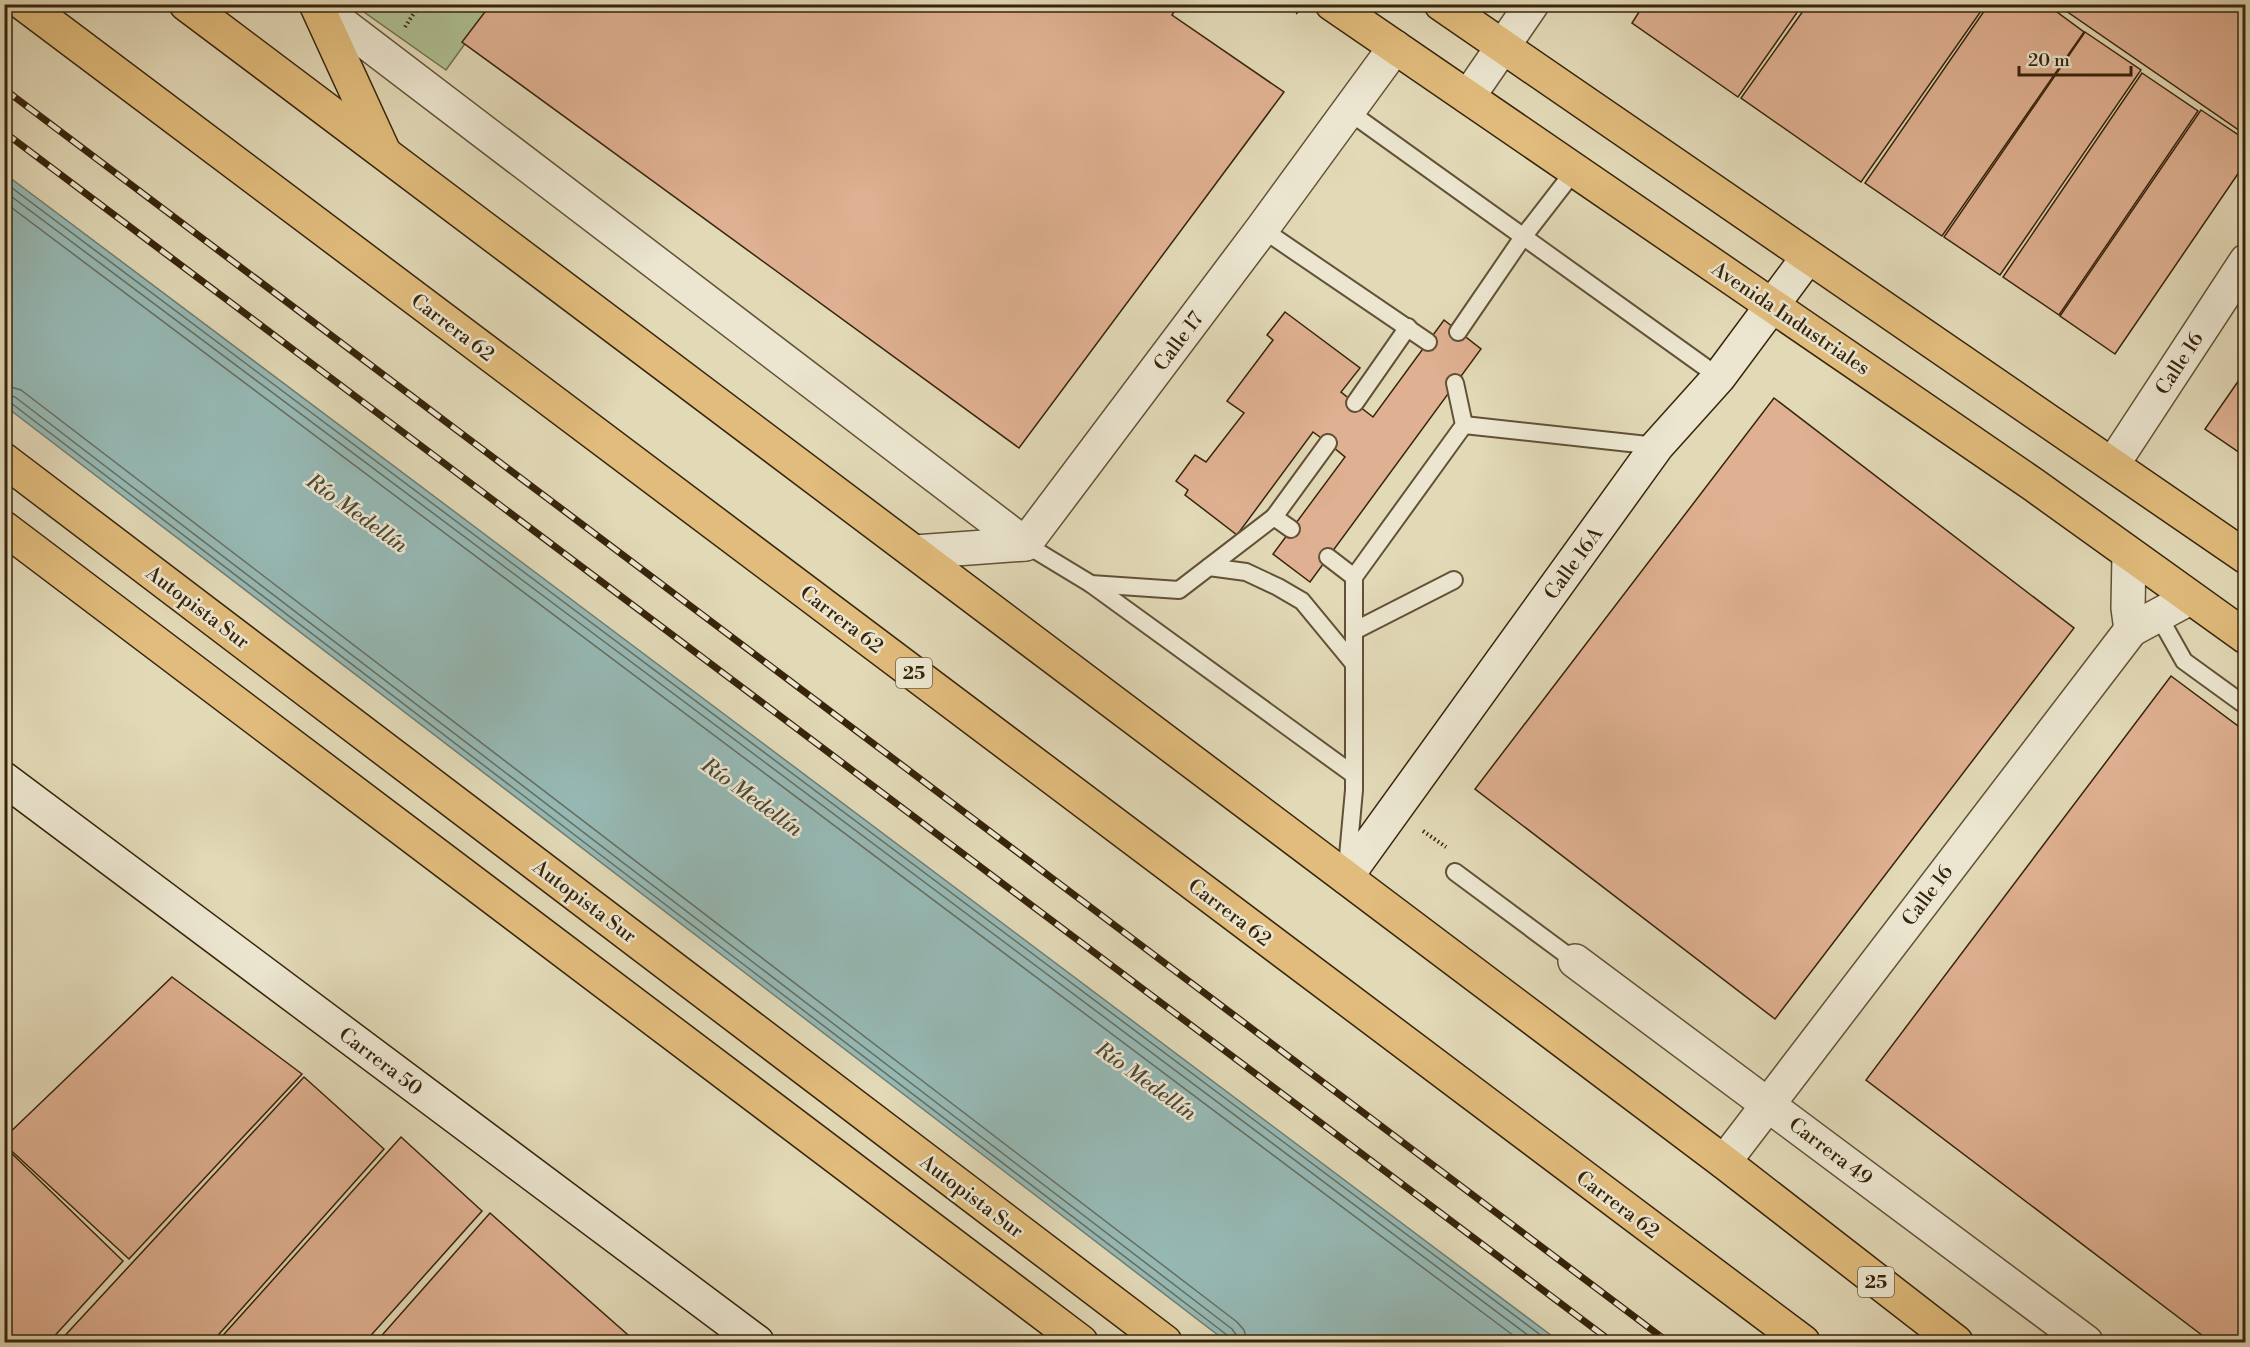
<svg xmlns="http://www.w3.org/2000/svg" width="2250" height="1347" font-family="'Libre Bodoni',serif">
	<rect width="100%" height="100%" fill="#e2d9b7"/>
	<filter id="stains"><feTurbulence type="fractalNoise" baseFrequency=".00333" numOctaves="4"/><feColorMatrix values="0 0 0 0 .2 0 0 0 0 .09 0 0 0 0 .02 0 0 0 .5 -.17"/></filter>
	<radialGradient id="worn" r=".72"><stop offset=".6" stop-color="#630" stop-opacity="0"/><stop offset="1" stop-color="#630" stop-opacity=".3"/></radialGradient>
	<path fill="#aec092" stroke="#72724e" stroke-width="1.5" d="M 354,5 L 493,5 L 446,70 Z"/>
	<path fill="#96b9b5" stroke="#707d71" stroke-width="1.5" d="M 5,174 L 1560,1342 L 1227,1342 L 5,406 Z"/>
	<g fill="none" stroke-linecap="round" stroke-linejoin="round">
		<g stroke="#666e60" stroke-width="1.5">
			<path d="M 4,182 L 1550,1342"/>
			<path d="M 4,191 L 1537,1342"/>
			<path d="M 4,202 L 1522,1342"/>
			<path d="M 4,385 L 21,390 L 1237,1322 L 1244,1330 L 1247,1342"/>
			<path d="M 4,394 L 15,397 L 1232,1329 L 1237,1336 L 1238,1342"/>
			<path d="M 4,402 L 11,403 L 1227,1335 L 1230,1342"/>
		</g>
	</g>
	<g fill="#dfb091" stroke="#37240b" stroke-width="1.5">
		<path d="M 491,4 L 1179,4 L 1172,15 L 1284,92 L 1019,448 L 462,42 Z"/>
		<path d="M 1644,4 L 1803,4 L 1738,97 L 1632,23 Z"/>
		<path d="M 1808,4 L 1986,4 L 1861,182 L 1741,98 Z"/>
		<path d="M 1989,4 L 2046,4 L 2084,32 L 1942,236 L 1865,183 Z"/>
		<path d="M 2056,4 L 2246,4 L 2246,135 Z"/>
		<path d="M 2085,32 L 2141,70 L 2000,275 L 1944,237 Z"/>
		<path d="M 2142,73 L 2198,111 L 2059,315 L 2003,277 Z"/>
		<path d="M 2201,110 L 2246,140 L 2246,162 L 2115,354 L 2060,316 Z"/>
		<path d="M 1285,312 L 1360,368 L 1341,392 L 1373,417 L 1444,320 L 1481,349 L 1310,582 L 1273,554 L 1345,457 L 1328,443 L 1313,432 L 1237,535 L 1185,495 L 1188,490 L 1176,481 L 1195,455 L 1206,462 L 1244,413 L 1227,401 L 1273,340 L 1267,335 Z"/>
		<path d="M 2246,370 L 2246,457 L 2205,429 Z"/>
		<path d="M 1774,398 L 2074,628 L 1775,1019 L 1475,789 Z"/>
		<path d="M 2171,676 L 2246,732 L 2246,1342 L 2211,1342 L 1866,1080 Z"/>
		<path d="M 172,977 L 302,1074 L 129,1259 L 4,1144 L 4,1138 Z"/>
		<path d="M 304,1077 L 384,1149 L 212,1342 L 59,1342 Z"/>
		<path d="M 401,1137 L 482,1211 L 365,1342 L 217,1342 Z"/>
		<path d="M 4,1146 L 123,1261 L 49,1342 L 4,1342 Z"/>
		<path d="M 490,1213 L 636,1342 L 376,1342 Z"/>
	</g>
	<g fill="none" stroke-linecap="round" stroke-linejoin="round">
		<defs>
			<g id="lane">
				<path d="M 1348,111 L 1719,377"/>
				<path d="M 1262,229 L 1428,342"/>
				<path d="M 1458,332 L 1523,237 L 1575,170"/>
				<path d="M 1355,403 L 1408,327"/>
				<path d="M 1464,425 L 1657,446"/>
				<path d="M 1274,517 L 1328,443"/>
				<path d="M 1025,544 L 1091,584 L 1179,590 L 1274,517 L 1291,529"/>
				<path d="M 1328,557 L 1354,577"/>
				<path d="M 1209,567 L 1246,572 L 1278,587 L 1302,601 L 1354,664"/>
				<path d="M 1091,584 L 1354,775"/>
				<path d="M 2158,615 L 2184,661 L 2246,706"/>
				<path d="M 1354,631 L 1454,580"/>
				<path d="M 1347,867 L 1354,790 L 1354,577 L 1464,425 L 1455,383"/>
				<path d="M 1455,872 L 1575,961"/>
			</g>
			<g id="street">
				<path d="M 316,4 L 1025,544"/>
				<path d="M 1468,97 L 1532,4"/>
				<path d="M 2113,464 L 2246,261"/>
				<path d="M 915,552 L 1025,544 L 1262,229 L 1395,47"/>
				<path d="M 2129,554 L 2128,608 L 2131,630"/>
				<path d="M 1575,961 L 2086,1342"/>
				<path d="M 1724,1162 L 2131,630 L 2190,598"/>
			</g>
			<g id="secondary">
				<path d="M 4,779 L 757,1342"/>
				<path d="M 1346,877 L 1657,446 L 1719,377 L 1808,257"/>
			</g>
			<g id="primary">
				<path d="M 1332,4 L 2034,485 L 2246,637"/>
				<path d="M 1441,4 L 2246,557"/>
			</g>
			<g id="highway">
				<path d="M 24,4 L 1803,1342"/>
				<path d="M 186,4 L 1724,1162 L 1956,1342"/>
				<path d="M 316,4 L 383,150"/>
				<path d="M 4,460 L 1165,1342"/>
				<path d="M 4,528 L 1081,1342"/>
			</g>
		</defs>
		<use href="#lane" stroke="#625136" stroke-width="20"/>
		<use href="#street" stroke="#625136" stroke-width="36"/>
		<use href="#secondary" stroke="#37240b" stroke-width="36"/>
		<use href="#primary" stroke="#37240b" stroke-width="36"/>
		<use href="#highway" stroke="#37240b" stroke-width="36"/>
		<g stroke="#37240b" stroke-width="4" stroke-dasharray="1.5 3" stroke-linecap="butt">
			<path d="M 1286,4 L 1298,13"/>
			<path d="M 405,27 L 420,4"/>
			<path d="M 1423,831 L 1446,847"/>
		</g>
		<use href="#lane" stroke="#ece6d0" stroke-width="16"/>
		<use href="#street" stroke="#ece6d0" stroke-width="33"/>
		<use href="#secondary" stroke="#ece6d0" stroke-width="33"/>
		<use href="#primary" stroke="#e1bc7c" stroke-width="33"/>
		<use href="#highway" stroke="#e1bc7c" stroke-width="33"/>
		<defs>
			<g id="rail">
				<path d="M 4,89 L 1668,1342"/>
				<path d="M 4,132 L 1612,1342"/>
			</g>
		</defs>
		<use href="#rail" stroke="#37240b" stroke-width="7"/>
		<use href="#rail" stroke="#ece6d0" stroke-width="4.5" stroke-dasharray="14" stroke-linecap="butt"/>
	</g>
	<g text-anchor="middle" stroke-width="5" stroke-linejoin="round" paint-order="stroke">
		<g fill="#ece6d0" stroke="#6d5e46" stroke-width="1.5">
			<rect x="896" y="658" width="36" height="30" rx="4.5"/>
			<rect x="1858" y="1267" width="36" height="30" rx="4.5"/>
		</g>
		<g font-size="18" font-weight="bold" fill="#37240b">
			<text x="914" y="679">25</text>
			<text x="1876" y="1288">25</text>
		</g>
		<g font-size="20" fill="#37240b" stroke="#ece6d0">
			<text transform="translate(1791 318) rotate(34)" y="7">Avenida Industriales</text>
			<text transform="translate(453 327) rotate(37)" y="7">Carrera 62</text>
			<text transform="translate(1178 341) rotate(-53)" y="7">Calle 17</text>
			<text transform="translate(2179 363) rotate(-57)" y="7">Calle 16</text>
			<text transform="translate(1573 563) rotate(-54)" y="7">Calle 16A</text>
			<text transform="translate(198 607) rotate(37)" y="7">Autopista Sur</text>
			<text transform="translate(842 619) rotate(37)" y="7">Carrera 62</text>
			<text transform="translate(1927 895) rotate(-53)" y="7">Calle 16</text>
			<text transform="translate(585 901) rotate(37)" y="7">Autopista Sur</text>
			<text transform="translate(1230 912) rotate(37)" y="7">Carrera 62</text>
			<text transform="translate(381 1061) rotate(37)" y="7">Carrera 50</text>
			<text transform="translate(1831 1151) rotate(37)" y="7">Carrera 49</text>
			<text transform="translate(972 1196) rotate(37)" y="7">Autopista Sur</text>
			<text transform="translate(1618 1204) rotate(37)" y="7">Carrera 62</text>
		</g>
		<g font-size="21" font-style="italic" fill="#4f4936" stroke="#ece6d0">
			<text transform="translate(357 513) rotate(36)" y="7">Río Medellín</text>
			<text transform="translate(752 797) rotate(36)" y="7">Río Medellín</text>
			<text transform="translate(1146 1081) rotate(36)" y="7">Río Medellín</text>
		</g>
	</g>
	<rect width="2250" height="1347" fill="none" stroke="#e2d9b7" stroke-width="24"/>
	<rect x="6" y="6" width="2238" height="1335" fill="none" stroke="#37240b" stroke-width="3"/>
	<rect x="12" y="12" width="2226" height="1323" fill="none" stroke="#37240b" stroke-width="1.5"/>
	<path d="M2019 66v9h112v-9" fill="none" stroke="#37240b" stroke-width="3"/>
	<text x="2028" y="66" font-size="18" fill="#37240b" stroke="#ece6d0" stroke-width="4.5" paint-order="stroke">20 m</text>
	<rect width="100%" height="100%" filter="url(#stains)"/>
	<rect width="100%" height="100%" fill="url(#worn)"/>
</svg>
